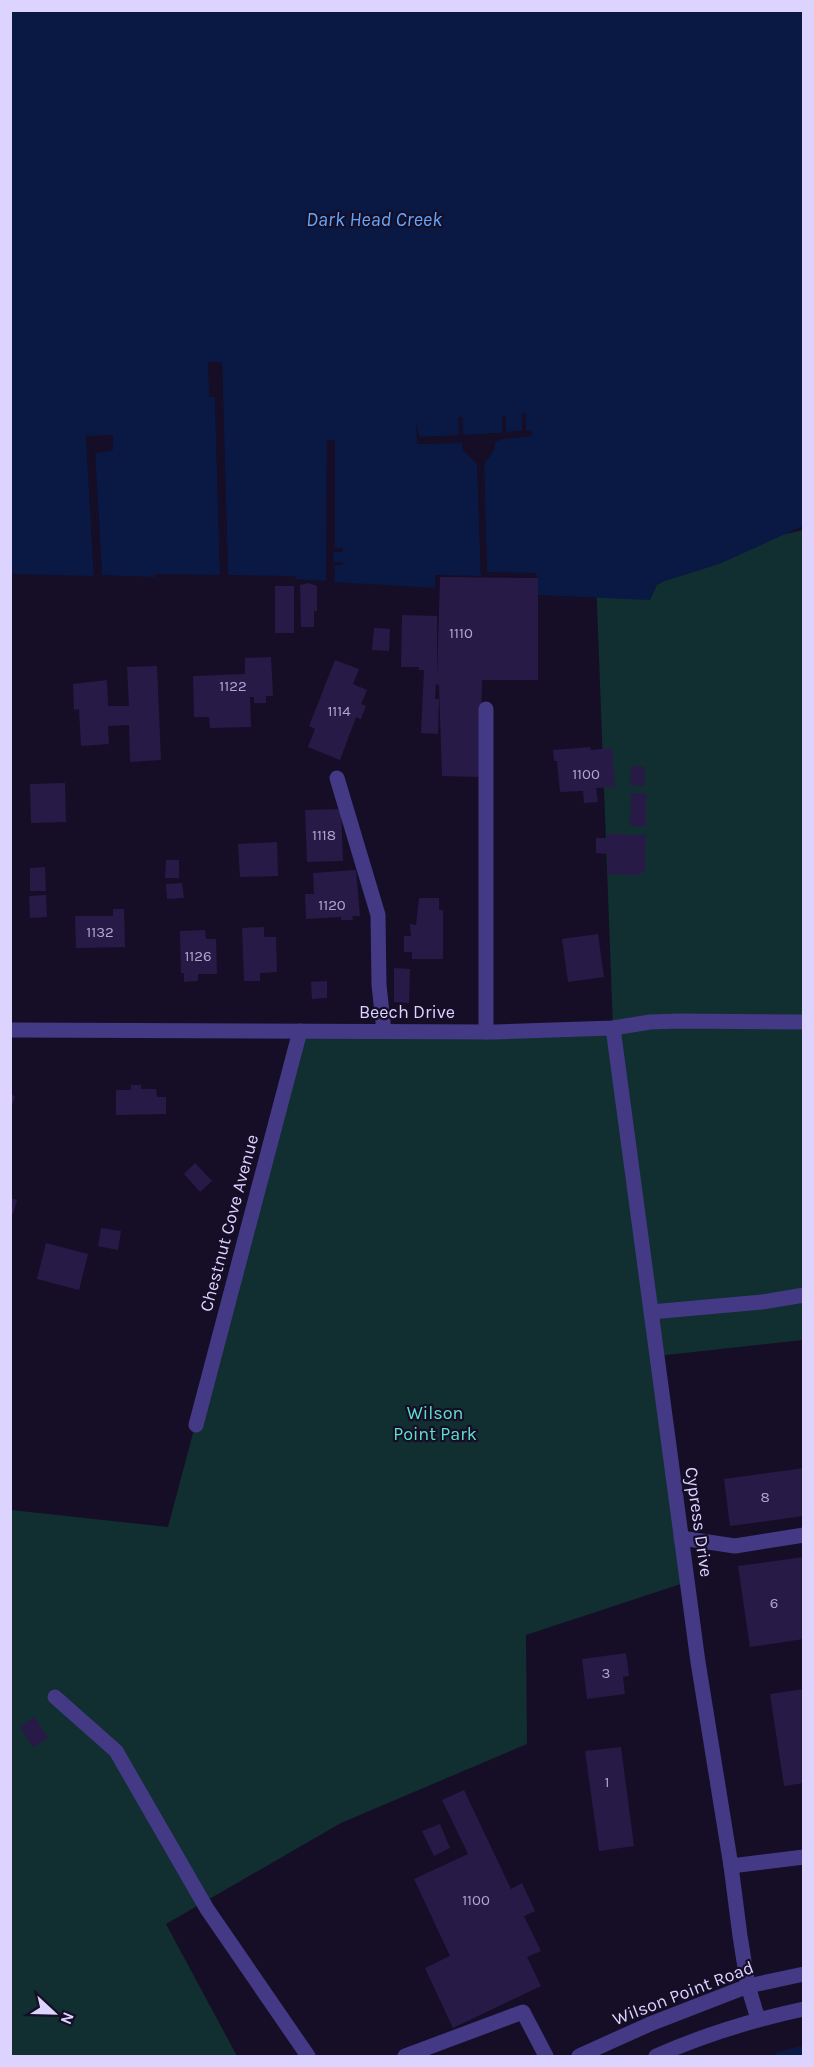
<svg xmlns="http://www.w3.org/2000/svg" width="814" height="2067" font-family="Karla,sans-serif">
	<rect width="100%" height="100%" fill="#150e26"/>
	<path fill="#112e30" d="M 803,530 L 803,1340 L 657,1356 L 687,1582 L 526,1635 L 527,1744 L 341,1823 L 166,1924 L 237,2056 L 11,2056 L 11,1510 L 168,1527 L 300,1031 L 613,1028 L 596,578 Z"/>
	<path fill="#091944" d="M 11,11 L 803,11 L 803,526 L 719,564 L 665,581 L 657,585 L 650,600 L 538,595 L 537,577 L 535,573 L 487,573 L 484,464 L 495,448 L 495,442 L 501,439 L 531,436 L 526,431 L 525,413 L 522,413 L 522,431 L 506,432 L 505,416 L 502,416 L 503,433 L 463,435 L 462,417 L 459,418 L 459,436 L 418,437 L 418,422 L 417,444 L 462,442 L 463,450 L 477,464 L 481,576 L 435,575 L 435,588 L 334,582 L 335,565 L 343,562 L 334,562 L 333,552 L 343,552 L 335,548 L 334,440 L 327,440 L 326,581 L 296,579 L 295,576 L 228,575 L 222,362 L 209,362 L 210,397 L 215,397 L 220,575 L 155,574 L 155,577 L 102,575 L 95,453 L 113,450 L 112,435 L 86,437 L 94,576 L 11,574 Z"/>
	<g fill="#150e26">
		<path d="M 208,362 L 222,362 L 228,575 L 225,575 L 220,365 L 211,365 L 212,394 L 216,394 L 218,397 L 223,575 L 220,575 L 215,397 L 209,397 Z"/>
		<path d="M 522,413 L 525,413 L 526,430 L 531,430 L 532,436 L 501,439 L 495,442 L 495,448 L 484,464 L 487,572 L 536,573 L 536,577 L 487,576 L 484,573 L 481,464 L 492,447 L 493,441 L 499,437 L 420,440 L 463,440 L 465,449 L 480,463 L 484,576 L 481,576 L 477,464 L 463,450 L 462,443 L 417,444 L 416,422 L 419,437 L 459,435 L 458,417 L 462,417 L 463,435 L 502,433 L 502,416 L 505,415 L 506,432 L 522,431 Z"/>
		<path d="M 113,435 L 113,450 L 95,453 L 102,575 L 99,575 L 92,453 L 95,450 L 110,448 L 110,438 L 90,439 L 97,575 L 94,576 L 86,436 Z"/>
		<path d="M 327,440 L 335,440 L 335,548 L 343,548 L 343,552 L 333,552 L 334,562 L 343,562 L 343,565 L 335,565 L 334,582 L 331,581 L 330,552 L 332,549 L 332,443 L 330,443 L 329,581 L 326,581 Z"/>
	</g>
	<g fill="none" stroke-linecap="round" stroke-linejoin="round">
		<path stroke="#091944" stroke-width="9" d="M 780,2056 L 804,2050"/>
	</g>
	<g fill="#281a47">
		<path d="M 440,577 L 538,578 L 538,680 L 482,680 L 480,777 L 442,776 L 439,685 L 436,684 L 435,699 L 439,699 L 438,734 L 421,733 L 424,670 L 419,670 L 419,667 L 401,667 L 402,615 L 437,616 L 437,678 Z"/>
		<path d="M 308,583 L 317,586 L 317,611 L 314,611 L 314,627 L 301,627 L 300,585 Z"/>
		<rect x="275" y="586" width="19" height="47"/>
		<path d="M 374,628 L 390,629 L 389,651 L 372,650 Z"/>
		<path d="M 271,657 L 273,696 L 266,696 L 266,703 L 254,703 L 254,697 L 250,697 L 251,727 L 210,728 L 209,717 L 194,717 L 193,676 L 245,674 L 245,658 Z"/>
		<path d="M 335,660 L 359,669 L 353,684 L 367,690 L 361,704 L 366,706 L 361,719 L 356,717 L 340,760 L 308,747 L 315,729 L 309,726 Z"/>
		<path d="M 157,666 L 161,760 L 130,762 L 129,725 L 108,726 L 109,744 L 81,746 L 79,709 L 74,710 L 73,684 L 107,680 L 108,706 L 129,706 L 127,667 Z"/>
		<path d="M 590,747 L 591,750 L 612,748 L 615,787 L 596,788 L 598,802 L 584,803 L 583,791 L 560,792 L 557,761 L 554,761 L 553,750 Z"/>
		<path d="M 631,766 L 645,767 L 644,786 L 630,785 Z"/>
		<path d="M 65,783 L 66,822 L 31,823 L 30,784 Z"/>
		<path d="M 631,793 L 646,793 L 646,826 L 630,826 Z"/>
		<path d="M 341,809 L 343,861 L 307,862 L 305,810 Z"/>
		<path d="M 607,834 L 646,835 L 645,872 L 641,872 L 641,875 L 607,874 L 608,854 L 596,853 L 596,838 L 607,838 Z"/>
		<path d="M 277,842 L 278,876 L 240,877 L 238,844 Z"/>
		<path d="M 166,860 L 179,860 L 179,878 L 165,878 Z"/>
		<path d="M 45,867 L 46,891 L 30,891 L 30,868 Z"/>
		<path d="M 356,870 L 360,916 L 352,916 L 353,920 L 341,920 L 341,917 L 306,919 L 305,894 L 314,894 L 313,873 Z"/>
		<path d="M 182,883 L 184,898 L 167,899 L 166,884 Z"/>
		<path d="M 46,895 L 47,917 L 30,918 L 29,896 Z"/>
		<path d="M 419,898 L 439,898 L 439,910 L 443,910 L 443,959 L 412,959 L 412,952 L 404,952 L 404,936 L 411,936 L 410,924 L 416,925 Z"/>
		<path d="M 113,909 L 124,909 L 125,947 L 76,948 L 75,916 L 113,916 Z"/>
		<path d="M 264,927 L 264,937 L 276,937 L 277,972 L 260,973 L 260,981 L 244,981 L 242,928 Z"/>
		<path d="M 205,930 L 206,939 L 216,939 L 217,974 L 198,974 L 198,981 L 184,982 L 184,973 L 181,973 L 180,931 Z"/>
		<path d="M 598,934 L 604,977 L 568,982 L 562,939 Z"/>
		<path d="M 394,968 L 410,969 L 409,1003 L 394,1002 Z"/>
		<path d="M 327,981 L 327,998 L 312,999 L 311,982 Z"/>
		<path d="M 131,1085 L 141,1085 L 141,1089 L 156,1089 L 157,1097 L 166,1097 L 166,1114 L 116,1115 L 116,1090 L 131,1090 Z"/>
		<path d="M 10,1094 L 15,1096 L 11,1109 L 10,1109 Z"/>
		<path d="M 195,1163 L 212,1181 L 200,1192 L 184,1174 Z"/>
		<path d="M 10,1198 L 17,1200 L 13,1214 L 10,1213 Z"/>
		<path d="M 101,1228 L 121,1231 L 118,1250 L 98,1246 Z"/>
		<path d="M 46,1243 L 88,1254 L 79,1290 L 37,1279 Z"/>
		<path d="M 804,1468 L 804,1516 L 730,1526 L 724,1479 Z"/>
		<path d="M 804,1557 L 804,1639 L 750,1647 L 738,1566 Z"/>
		<path d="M 626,1653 L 629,1676 L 623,1677 L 625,1694 L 587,1699 L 582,1659 Z"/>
		<path d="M 804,1689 L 804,1783 L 784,1786 L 770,1694 Z"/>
		<path d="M 35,1717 L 48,1738 L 33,1747 L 20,1727 Z"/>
		<path d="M 621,1747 L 634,1846 L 599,1851 L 585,1751 Z"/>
		<path d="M 464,1790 L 511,1889 L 522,1883 L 535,1911 L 524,1916 L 541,1951 L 527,1957 L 541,1986 L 453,2028 L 425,1968 L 450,1956 L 414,1879 L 468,1854 L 442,1800 Z"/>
		<path d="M 440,1824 L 450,1848 L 434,1856 L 422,1831 Z"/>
	</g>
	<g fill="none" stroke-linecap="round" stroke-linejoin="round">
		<g stroke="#433985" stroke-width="15">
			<path d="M 337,778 L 378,915 L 379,985 L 384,1031"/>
			<path d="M 486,1032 L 486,709"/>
			<path d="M 651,1312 L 762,1302 L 804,1295"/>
			<path d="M 196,1425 L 300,1031"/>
			<path d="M 681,1538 L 735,1546 L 804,1535"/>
			<path d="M 55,1697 L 116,1751 L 207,1909 L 308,2056"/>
			<path d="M 731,1866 L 804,1857"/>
			<path d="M 405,2056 L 523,2012 L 546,2056"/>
		</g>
		<g stroke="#433985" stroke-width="15">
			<path d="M 613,1028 L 698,1662 L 731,1866 L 740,1936 L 748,1986 L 758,2019"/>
			<path d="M 10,1030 L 496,1032 L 613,1028 L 650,1022 L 679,1021 L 804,1022"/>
		</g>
		<g stroke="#433985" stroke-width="15">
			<path d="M 579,2056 L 650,2024 L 748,1986 L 804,1974"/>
			<path d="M 656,2056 C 704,2035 752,2020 804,2009"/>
		</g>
	</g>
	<g text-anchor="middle" stroke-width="4.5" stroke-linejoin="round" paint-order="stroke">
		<g font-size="15" fill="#afa5d1">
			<text x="461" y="638">1110</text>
			<text x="233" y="691">1122</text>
			<text x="339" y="716">1114</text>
			<text x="586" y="779">1100</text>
			<text x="324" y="840">1118</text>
			<text x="332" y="910">1120</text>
			<text x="100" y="937">1132</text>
			<text x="198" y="961">1126</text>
			<text x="765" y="1502">8</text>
			<text x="774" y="1608">6</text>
			<text x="606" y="1678">3</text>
			<text x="607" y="1787">1</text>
			<text x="476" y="1905">1100</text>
		</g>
		<g font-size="18" fill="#dcd3ff" stroke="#150e26">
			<text x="407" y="1018">Beech Drive</text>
			<text transform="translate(229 1223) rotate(-75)" y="6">Chestnut Cove Avenue</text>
			<text transform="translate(699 1522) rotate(82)" y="6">Cypress Drive</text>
			<text transform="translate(683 1993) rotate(-21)" y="6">Wilson Point Road</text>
		</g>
		<g font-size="18" fill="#5de1cd" stroke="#150e26">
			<text x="435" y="1419">Wilson<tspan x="435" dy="21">Point Park</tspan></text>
		</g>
		<g font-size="20" font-style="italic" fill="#61a7ff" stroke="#150e26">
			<text x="374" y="226">Dark Head Creek</text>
		</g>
	</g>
	<rect width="814" height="2067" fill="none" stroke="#dcd3ff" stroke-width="24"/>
	<g transform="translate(54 2013) rotate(112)" stroke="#150e26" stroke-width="4.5" paint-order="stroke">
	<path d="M0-4.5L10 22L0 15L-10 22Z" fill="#dcd3ff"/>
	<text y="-9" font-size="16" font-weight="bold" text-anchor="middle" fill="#dcd3ff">N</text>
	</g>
</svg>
